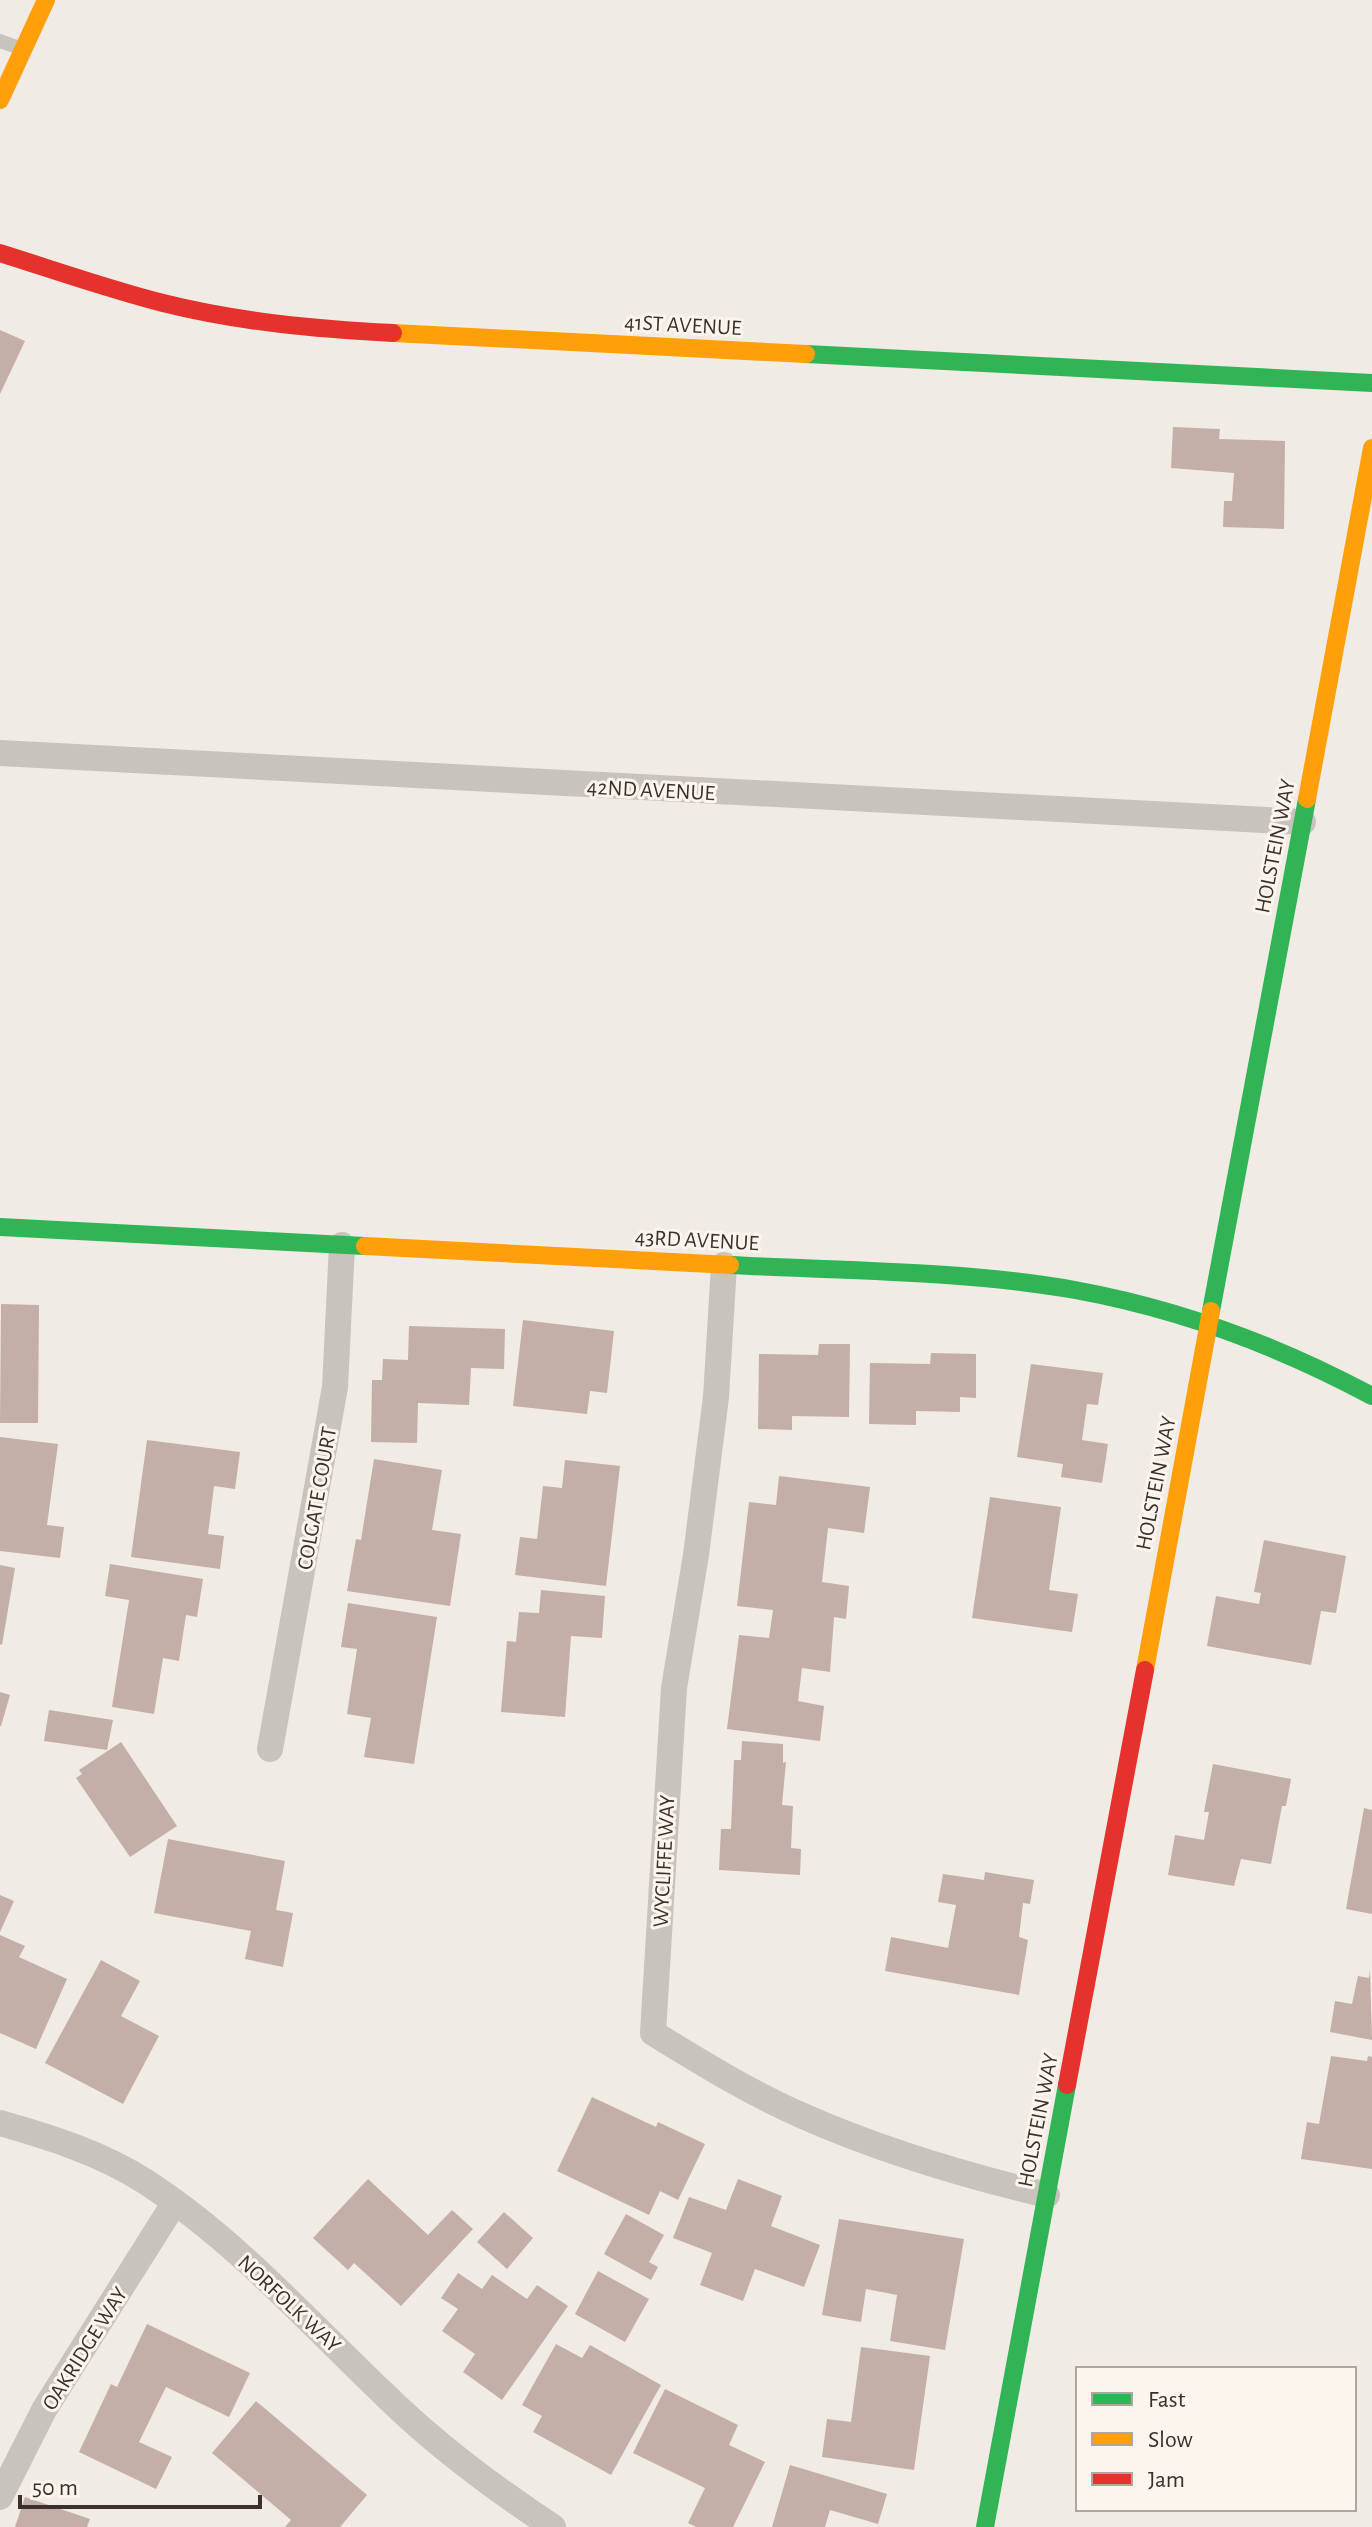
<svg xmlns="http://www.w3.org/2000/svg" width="1372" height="2527" font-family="'Alegreya Sans',sans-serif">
	<rect width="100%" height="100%" fill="#f0ebe5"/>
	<g fill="#c3afa7">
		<path d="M 0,330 L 25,341 L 0,394 Z"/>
		<path d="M 1173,427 L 1220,429 L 1219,439 L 1285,441 L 1284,529 L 1223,527 L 1224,501 L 1232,501 L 1234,473 L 1171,468 Z"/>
		<path d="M 1,1304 L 39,1305 L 38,1423 L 0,1423 Z"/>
		<path d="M 523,1320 L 614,1331 L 607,1393 L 590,1391 L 587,1414 L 513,1406 Z"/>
		<path d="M 409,1326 L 505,1329 L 504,1369 L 471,1368 L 469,1405 L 418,1403 L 417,1443 L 371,1442 L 372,1380 L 382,1380 L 383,1359 L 408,1360 Z"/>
		<path d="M 819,1344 L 850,1344 L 849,1417 L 792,1416 L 792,1430 L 758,1429 L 759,1354 L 818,1355 Z"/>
		<path d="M 931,1353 L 976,1354 L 976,1398 L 960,1397 L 960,1412 L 916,1411 L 916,1425 L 869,1424 L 870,1363 L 930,1364 Z"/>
		<path d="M 1031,1364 L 1103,1373 L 1098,1405 L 1087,1404 L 1082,1440 L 1108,1444 L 1102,1483 L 1061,1477 L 1063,1464 L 1017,1457 Z"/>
		<path d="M 0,1437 L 58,1444 L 47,1525 L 64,1527 L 60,1558 L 0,1551 Z"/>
		<path d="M 147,1440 L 240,1452 L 235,1489 L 214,1486 L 208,1534 L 224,1536 L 220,1569 L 131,1557 Z"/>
		<path d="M 374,1459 L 442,1470 L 432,1530 L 461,1534 L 450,1606 L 347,1591 L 356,1539 L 361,1540 Z"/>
		<path d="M 565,1460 L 620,1466 L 606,1586 L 515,1575 L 520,1537 L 537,1539 L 543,1486 L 562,1488 Z"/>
		<path d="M 779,1476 L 870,1487 L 864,1533 L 828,1528 L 822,1582 L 849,1586 L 846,1619 L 834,1617 L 830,1672 L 802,1668 L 798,1701 L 824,1706 L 820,1741 L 727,1729 L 739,1635 L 769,1638 L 773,1610 L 737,1606 L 749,1502 L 776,1505 Z"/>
		<path d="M 990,1497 L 1061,1507 L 1049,1590 L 1078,1594 L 1072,1632 L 972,1618 Z"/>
		<path d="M 1264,1540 L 1346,1556 L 1336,1613 L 1321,1611 L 1311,1665 L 1207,1646 L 1216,1596 L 1259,1604 L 1261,1593 L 1254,1592 Z"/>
		<path d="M 110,1564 L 203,1579 L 197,1617 L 186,1615 L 179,1661 L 163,1658 L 154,1714 L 112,1707 L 129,1600 L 105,1596 Z"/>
		<path d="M 0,1565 L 15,1568 L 2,1645 L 0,1644 Z"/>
		<path d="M 541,1590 L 605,1596 L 602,1638 L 571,1636 L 565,1717 L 501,1712 L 507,1641 L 516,1642 L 519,1612 L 539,1613 Z"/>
		<path d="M 348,1603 L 437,1617 L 414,1764 L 364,1757 L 371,1718 L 347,1714 L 357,1649 L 341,1647 Z"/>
		<path d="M 0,1692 L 10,1695 L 1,1726 L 0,1726 Z"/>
		<path d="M 49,1710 L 113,1720 L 107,1750 L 44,1741 Z"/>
		<path d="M 742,1741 L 783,1744 L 783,1763 L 786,1762 L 782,1805 L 793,1806 L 791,1848 L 801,1849 L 800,1875 L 719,1870 L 721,1829 L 731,1829 L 734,1760 L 741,1760 Z"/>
		<path d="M 121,1742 L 177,1826 L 130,1857 L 76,1778 L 82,1774 L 79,1770 Z"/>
		<path d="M 1213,1764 L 1291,1779 L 1286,1806 L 1282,1806 L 1271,1864 L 1241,1859 L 1234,1886 L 1168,1875 L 1175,1835 L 1204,1840 L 1209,1812 L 1204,1812 Z"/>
		<path d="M 1364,1808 L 1372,1810 L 1372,1914 L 1346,1909 Z"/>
		<path d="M 168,1839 L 285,1861 L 276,1910 L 293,1913 L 283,1967 L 245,1959 L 251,1931 L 154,1913 Z"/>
		<path d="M 985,1872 L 1034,1880 L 1030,1904 L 1023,1903 L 1019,1937 L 1028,1940 L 1019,1995 L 885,1971 L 891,1937 L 948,1948 L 956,1905 L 938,1902 L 943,1874 L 984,1880 Z"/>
		<path d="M 0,1895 L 14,1901 L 0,1932 Z"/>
		<path d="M 0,1935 L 25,1946 L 19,1957 L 67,1979 L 36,2049 L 0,2033 Z"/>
		<path d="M 101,1960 L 140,1981 L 121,2016 L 159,2036 L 123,2104 L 45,2063 Z"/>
		<path d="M 1370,1970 L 1372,2040 L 1330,2032 L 1335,2001 L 1352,2004 L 1358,1976 L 1369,1978 Z"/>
		<path d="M 1331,2056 L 1367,2061 L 1368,2056 L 1372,2057 L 1372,2169 L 1301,2159 L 1307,2122 L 1319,2124 Z"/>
		<path d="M 592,2097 L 656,2127 L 658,2122 L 705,2144 L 678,2200 L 660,2191 L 649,2215 L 557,2171 Z"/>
		<path d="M 368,2179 L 428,2235 L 452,2210 L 473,2229 L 401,2306 L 354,2263 L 348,2270 L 313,2238 Z"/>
		<path d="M 738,2179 L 782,2196 L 771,2226 L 820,2245 L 804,2287 L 755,2269 L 743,2301 L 700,2285 L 712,2253 L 673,2238 L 689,2197 L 726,2210 Z"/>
		<path d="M 504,2212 L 533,2238 L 507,2269 L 477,2242 Z"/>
		<path d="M 626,2214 L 664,2235 L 649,2262 L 658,2267 L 651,2280 L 604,2254 Z"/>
		<path d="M 839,2219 L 964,2239 L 945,2350 L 890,2341 L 897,2295 L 866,2289 L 861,2322 L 822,2315 Z"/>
		<path d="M 598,2271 L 649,2299 L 625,2342 L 575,2314 Z"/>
		<path d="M 458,2273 L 482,2289 L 492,2275 L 527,2299 L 537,2285 L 568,2306 L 502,2400 L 463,2372 L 475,2354 L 442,2331 L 458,2309 L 441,2298 Z"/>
		<path d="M 147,2324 L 250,2373 L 229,2417 L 166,2387 L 139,2442 L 172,2457 L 156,2489 L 79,2452 L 111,2384 L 117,2387 Z"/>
		<path d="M 556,2344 L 582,2358 L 590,2345 L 661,2385 L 611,2475 L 533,2432 L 542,2416 L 522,2405 Z"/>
		<path d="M 861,2347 L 930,2356 L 914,2470 L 822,2457 L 827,2419 L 851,2422 Z"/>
		<path d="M 665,2389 L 738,2425 L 729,2445 L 765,2462 L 733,2527 L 696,2527 L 688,2523 L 705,2488 L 633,2453 Z"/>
		<path d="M 256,2401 L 367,2495 L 340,2527 L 285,2527 L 291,2520 L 212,2453 Z"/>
		<path d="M 790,2465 L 887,2494 L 878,2524 L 830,2510 L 825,2527 L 772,2527 Z"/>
		<path d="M 25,2497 L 90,2519 L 87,2527 L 15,2527 Z"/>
	</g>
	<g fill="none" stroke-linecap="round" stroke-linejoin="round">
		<path stroke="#c9c3be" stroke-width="14" d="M 0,41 L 23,49"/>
		<g stroke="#c9c3be" stroke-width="26">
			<path d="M 0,753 L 1303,822"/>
			<path d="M 724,1265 L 716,1397 L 696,1555 L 674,1688 L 653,2033 C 702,2063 750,2093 803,2116 C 882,2151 963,2175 1047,2195"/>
			<path d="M 270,1749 L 335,1387 L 342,1245"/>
			<path d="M 0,2123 C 50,2137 103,2154 146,2182 C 237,2241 308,2322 386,2396 C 436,2445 495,2489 553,2527"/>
			<path d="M 0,2497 L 44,2410 L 175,2202"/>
		</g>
		<g stroke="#30b455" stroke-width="18">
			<path d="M 806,354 L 1372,383"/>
			<path d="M 0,1227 L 365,1246"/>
			<path d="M 730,1265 C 844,1271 962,1270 1075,1290 C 1179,1309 1279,1346 1372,1396"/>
			<path d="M 1211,1311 L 1307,799"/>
			<path d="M 985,2527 L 1067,2085"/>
		</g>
		<g stroke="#ff9f0a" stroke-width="18">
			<path d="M 0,100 L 46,0"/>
			<path d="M 393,333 L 806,354"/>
			<path d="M 1307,799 L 1372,448"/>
			<path d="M 365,1246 L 730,1265"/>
			<path d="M 1145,1670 L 1211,1311"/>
		</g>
		<g stroke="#e5322d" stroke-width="18">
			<path d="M 0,253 C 54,270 108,289 163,303 C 239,322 316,329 393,333"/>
			<path d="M 1067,2085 L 1145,1670"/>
		</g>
	</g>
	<g text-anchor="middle" stroke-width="6" stroke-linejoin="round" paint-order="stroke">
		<g font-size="22" fill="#3b302b" stroke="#fbf5ee">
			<text transform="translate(683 324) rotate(3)" y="8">41ST AVENUE</text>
			<text transform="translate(651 789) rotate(3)" y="8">42ND AVENUE</text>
			<text transform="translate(1274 846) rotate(-79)" y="8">HOLSTEIN WAY</text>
			<text transform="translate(697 1239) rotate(3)" y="8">43RD AVENUE</text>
			<text transform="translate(1155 1483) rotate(-79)" y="8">HOLSTEIN WAY</text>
			<text transform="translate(316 1498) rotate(-80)" y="8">COLGATE COURT</text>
			<text transform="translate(663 1861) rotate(-87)" y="8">WYCLIFFE WAY</text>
			<text transform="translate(1037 2120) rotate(-79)" y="8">HOLSTEIN WAY</text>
			<text transform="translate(290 2303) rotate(43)" y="8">NORFOLK WAY</text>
			<text transform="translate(84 2348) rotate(-58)" y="8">OAKRIDGE WAY</text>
		</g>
	</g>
	<rect x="1076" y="2367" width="280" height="144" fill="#fbf5ee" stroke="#aea6a0" stroke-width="2"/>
	<rect x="1092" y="2393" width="40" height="12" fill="#30b455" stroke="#aea6a0" stroke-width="2"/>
	<text x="1148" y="2407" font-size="24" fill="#3b302b">Fast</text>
	<rect x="1092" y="2433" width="40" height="12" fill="#ff9f0a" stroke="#aea6a0" stroke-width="2"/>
	<text x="1148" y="2447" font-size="24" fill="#3b302b">Slow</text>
	<rect x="1092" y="2473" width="40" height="12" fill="#e5322d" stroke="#aea6a0" stroke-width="2"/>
	<text x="1148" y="2487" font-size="24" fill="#3b302b">Jam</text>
	<path d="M20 2495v12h240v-12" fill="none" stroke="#3b302b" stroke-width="4"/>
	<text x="32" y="2495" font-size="24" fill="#3b302b" stroke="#fbf5ee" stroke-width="6" paint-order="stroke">50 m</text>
</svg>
